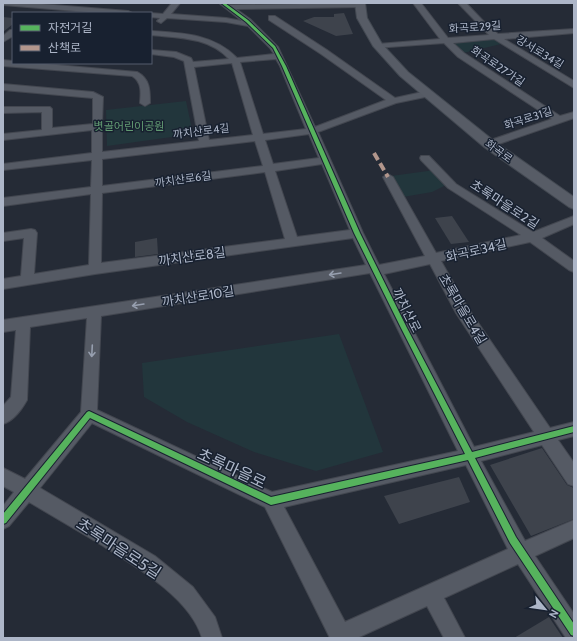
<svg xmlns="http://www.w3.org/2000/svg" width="577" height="641" font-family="Cabin,'Noto Sans KR',sans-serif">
	<rect width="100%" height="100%" fill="#252b36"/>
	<g fill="#22363c">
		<path d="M 494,39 L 501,44 L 463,53 L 451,43 Z"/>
		<path d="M 186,101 L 193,134 L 107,146 L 106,110 Z"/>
		<path d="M 435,170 L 448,184 L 432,192 L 403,197 L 391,176 Z"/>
		<path d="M 339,334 L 383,452 L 316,471 L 254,452 L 187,422 L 144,397 L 142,363 Z"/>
	</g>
	<g fill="#3e434c">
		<path d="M 344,13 L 353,34 L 336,36 L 303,21 L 314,17 L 334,17 L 334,14 Z"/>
		<path d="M 3,17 L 13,18 L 13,24 L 3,32 Z"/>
		<path d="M 452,216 L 469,242 L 451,244 L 435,218 Z"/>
		<path d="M 157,238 L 158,254 L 135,257 L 135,242 Z"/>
		<path d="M 542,448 L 567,485 L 574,488 L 574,519 L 531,536 L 490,465 Z"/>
		<path d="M 459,477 L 470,502 L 399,524 L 384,496 Z"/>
		<path d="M 549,617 L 563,638 L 514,638 Z"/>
	</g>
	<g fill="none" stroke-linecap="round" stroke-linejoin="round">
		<defs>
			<g id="minor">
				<path d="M 3,3 L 30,3 L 128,11 L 132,13 L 100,13 L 3,5 Z"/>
				<path d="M 172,3 L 180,3 L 171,14 L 226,18 L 242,21 L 219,3 L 228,3 L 230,5 L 363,3 L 364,5 L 360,7 L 236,9 L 250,19 L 278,47 L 315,127 L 386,100 L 321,54 L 269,20 L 269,16 L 275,16 L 327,50 L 395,98 L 427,91 L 432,94 L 430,96 L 396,103 L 318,132 L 363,233 L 379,265 L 425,256 L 383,177 L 388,174 L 393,177 L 436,253 L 521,235 L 448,188 L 421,160 L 420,158 L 421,156 L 429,156 L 456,184 L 533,232 L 574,216 L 574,224 L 542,238 L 574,261 L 574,272 L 569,270 L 530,242 L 441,261 L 466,305 L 550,428 L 574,422 L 574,436 L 558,440 L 574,463 L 574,486 L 568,484 L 542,445 L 481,461 L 525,541 L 574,520 L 574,538 L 535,556 L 574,614 L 574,638 L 566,638 L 518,564 L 444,598 L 465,638 L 444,638 L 427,606 L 357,638 L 330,638 L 265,507 L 92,423 L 40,488 L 155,556 L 193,587 L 215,617 L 222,638 L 202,638 C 190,596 130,563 95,541 C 73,528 51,515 29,502 L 9,526 L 3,529 L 3,506 L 14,492 L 3,486 L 3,468 L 25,479 L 81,412 L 87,318 L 30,327 L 27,400 C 22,409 13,421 3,424 L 3,406 L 11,397 L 16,330 L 3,332 L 3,320 L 366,265 L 353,238 L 95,274 L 3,289 L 3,279 L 21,276 L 24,238 L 3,241 L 3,233 L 31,229 L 35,230 L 37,233 L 34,274 L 89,265 L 91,194 L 3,206 L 3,198 L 91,187 L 92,160 L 3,170 L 3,164 L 92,153 L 92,130 L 3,140 L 3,134 L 42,130 L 42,112 L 3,113 L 3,107 L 50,107 L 52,109 L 52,128 L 93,124 L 93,98 L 3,90 L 3,84 L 93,92 L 103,97 L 102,124 L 104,126 L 102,128 L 102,152 L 199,141 L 184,61 L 174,57 L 151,54 L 151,50 L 176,52 L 191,58 L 193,62 L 229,59 C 209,37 179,38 151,35 L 151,31 C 183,33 214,34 237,58 L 274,54 L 270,48 L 248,26 L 226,22 L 167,18 L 161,23 L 157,21 L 160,18 L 151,17 L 150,13 L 163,14 ZM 276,59 L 280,66 L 306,129 L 263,134 L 240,62 ZM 232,63 L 253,135 L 209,140 L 194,67 ZM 309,134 L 319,158 L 273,164 L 265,140 ZM 255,141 L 263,166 L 102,186 L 102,159 ZM 322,164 L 350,230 L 297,237 L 275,171 ZM 265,172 L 285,239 L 101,263 L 102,193 ZM 430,264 L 456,313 L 534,432 L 474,447 L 384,274 ZM 370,273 L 458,451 L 272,492 L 97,410 L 101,316 ZM 466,465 L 508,549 L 345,622 L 284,507 Z"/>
				<path d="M 413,3 L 421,3 L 448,38 L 489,35 L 458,3 L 466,3 L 489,27 L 498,34 L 574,29 L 574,33 L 504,39 L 574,81 L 574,88 L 494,39 L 453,43 L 464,53 L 560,116 L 574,112 L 574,118 L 493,146 L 485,146 L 484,144 L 485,142 L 552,119 L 458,57 L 444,43 L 375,48 L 375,44 L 378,44 L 440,39 Z"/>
				<path d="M 10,30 L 13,30 L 13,36 L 3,42 L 3,36 Z"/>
				<path d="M 3,60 L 13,61 L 13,63 L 34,63 L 137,72 C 150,79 150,90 150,103 L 145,106 L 140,103 C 141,93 142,82 132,76 L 3,66 Z"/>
			</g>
			<path id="major" d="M 355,3 L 365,3 L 367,18 L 382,44 L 408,72 L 494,141 L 574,197 L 574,209 L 569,207 L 484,147 L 400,76 L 373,46 L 357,18 Z"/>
		</defs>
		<use href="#minor" stroke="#434750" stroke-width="2"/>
		<use href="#major" stroke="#424851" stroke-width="2"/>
		<use href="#minor" fill="#555a64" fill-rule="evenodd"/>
		<use href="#major" fill="#575c66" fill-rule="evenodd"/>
		<path stroke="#b2968c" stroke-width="4" stroke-dasharray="8 4" stroke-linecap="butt" d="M 374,153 L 388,177"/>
		<defs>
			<path id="cycleway" d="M 221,3 L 225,3 L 248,20 L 275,46 L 286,66 L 360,233 L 407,328 L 472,452 L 574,426 L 574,432 L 475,458 L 516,537 L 574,624 L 574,636 L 571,635 L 510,543 L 468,460 L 271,505 L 90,418 L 6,523 L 3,524 L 3,514 L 87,412 L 89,411 L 271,497 L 465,454 L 401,328 L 354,233 L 282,66 L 273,48 L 246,22 Z"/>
		</defs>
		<use href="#cycleway" stroke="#182130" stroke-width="2"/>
		<use href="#cycleway" fill="#56b35d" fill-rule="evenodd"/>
	</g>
	<defs><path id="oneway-shaft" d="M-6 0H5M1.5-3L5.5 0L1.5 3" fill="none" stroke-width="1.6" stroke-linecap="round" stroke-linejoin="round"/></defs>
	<g stroke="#979faf">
		<use href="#oneway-shaft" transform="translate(335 274) rotate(171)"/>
		<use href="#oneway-shaft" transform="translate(138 305) rotate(171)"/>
		<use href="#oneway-shaft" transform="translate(92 351) rotate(93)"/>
	</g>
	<g text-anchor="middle" stroke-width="3" stroke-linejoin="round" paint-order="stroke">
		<g font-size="11" fill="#adb6c8" stroke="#182130">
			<text transform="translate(475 27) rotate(-4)" y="4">화곡로29길</text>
			<text transform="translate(540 52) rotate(31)" y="4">강서로34길</text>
			<text transform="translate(498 66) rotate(34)" y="4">화곡로27가길</text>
			<text transform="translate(528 118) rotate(-18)" y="4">화곡로31길</text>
			<text transform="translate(201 131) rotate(-7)" y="4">까치산로4길</text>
			<text transform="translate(499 151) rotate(36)" y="4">화곡로</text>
			<text transform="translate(183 179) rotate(-8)" y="4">까치산로6길</text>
		</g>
		<g font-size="11" fill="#629b72" stroke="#182130">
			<text x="129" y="130">볏골어린이공원</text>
		</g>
		<g font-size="13" fill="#adb6c8" stroke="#182130">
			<text transform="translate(505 204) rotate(33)" y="5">초록마을로2길</text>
			<text transform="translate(476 250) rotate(-13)" y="5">화곡로34길</text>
			<text transform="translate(192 256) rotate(-8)" y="5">까치산로8길</text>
			<text transform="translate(198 296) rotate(-9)" y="5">까치산로10길</text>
			<text transform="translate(463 309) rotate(59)" y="5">초록마을로4길</text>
			<text transform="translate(407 310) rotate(63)" y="5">까치산로</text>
		</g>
		<g font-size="16" fill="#adb6c8" stroke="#182130">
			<text transform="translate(232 468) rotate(25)" y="6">초록마을로</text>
			<text transform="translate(119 548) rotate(33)" y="6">초록마을로5길</text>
		</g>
	</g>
	<rect width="577" height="641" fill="none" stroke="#adb6c8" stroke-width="8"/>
	<rect x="12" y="12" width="140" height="52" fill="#182130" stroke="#545d6d"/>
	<rect x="20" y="25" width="20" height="6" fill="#56b35d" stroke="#545d6d"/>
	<text x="48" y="32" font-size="12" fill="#adb6c8">자전거길</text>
	<rect x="20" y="45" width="20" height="6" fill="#b2968c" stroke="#545d6d"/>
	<text x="48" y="52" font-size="12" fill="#adb6c8">산책로</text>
	<g transform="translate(545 609) rotate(119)" stroke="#182130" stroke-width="3" paint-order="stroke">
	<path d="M0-3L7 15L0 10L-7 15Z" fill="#adb6c8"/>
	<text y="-6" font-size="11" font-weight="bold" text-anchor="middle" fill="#adb6c8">N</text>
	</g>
</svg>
